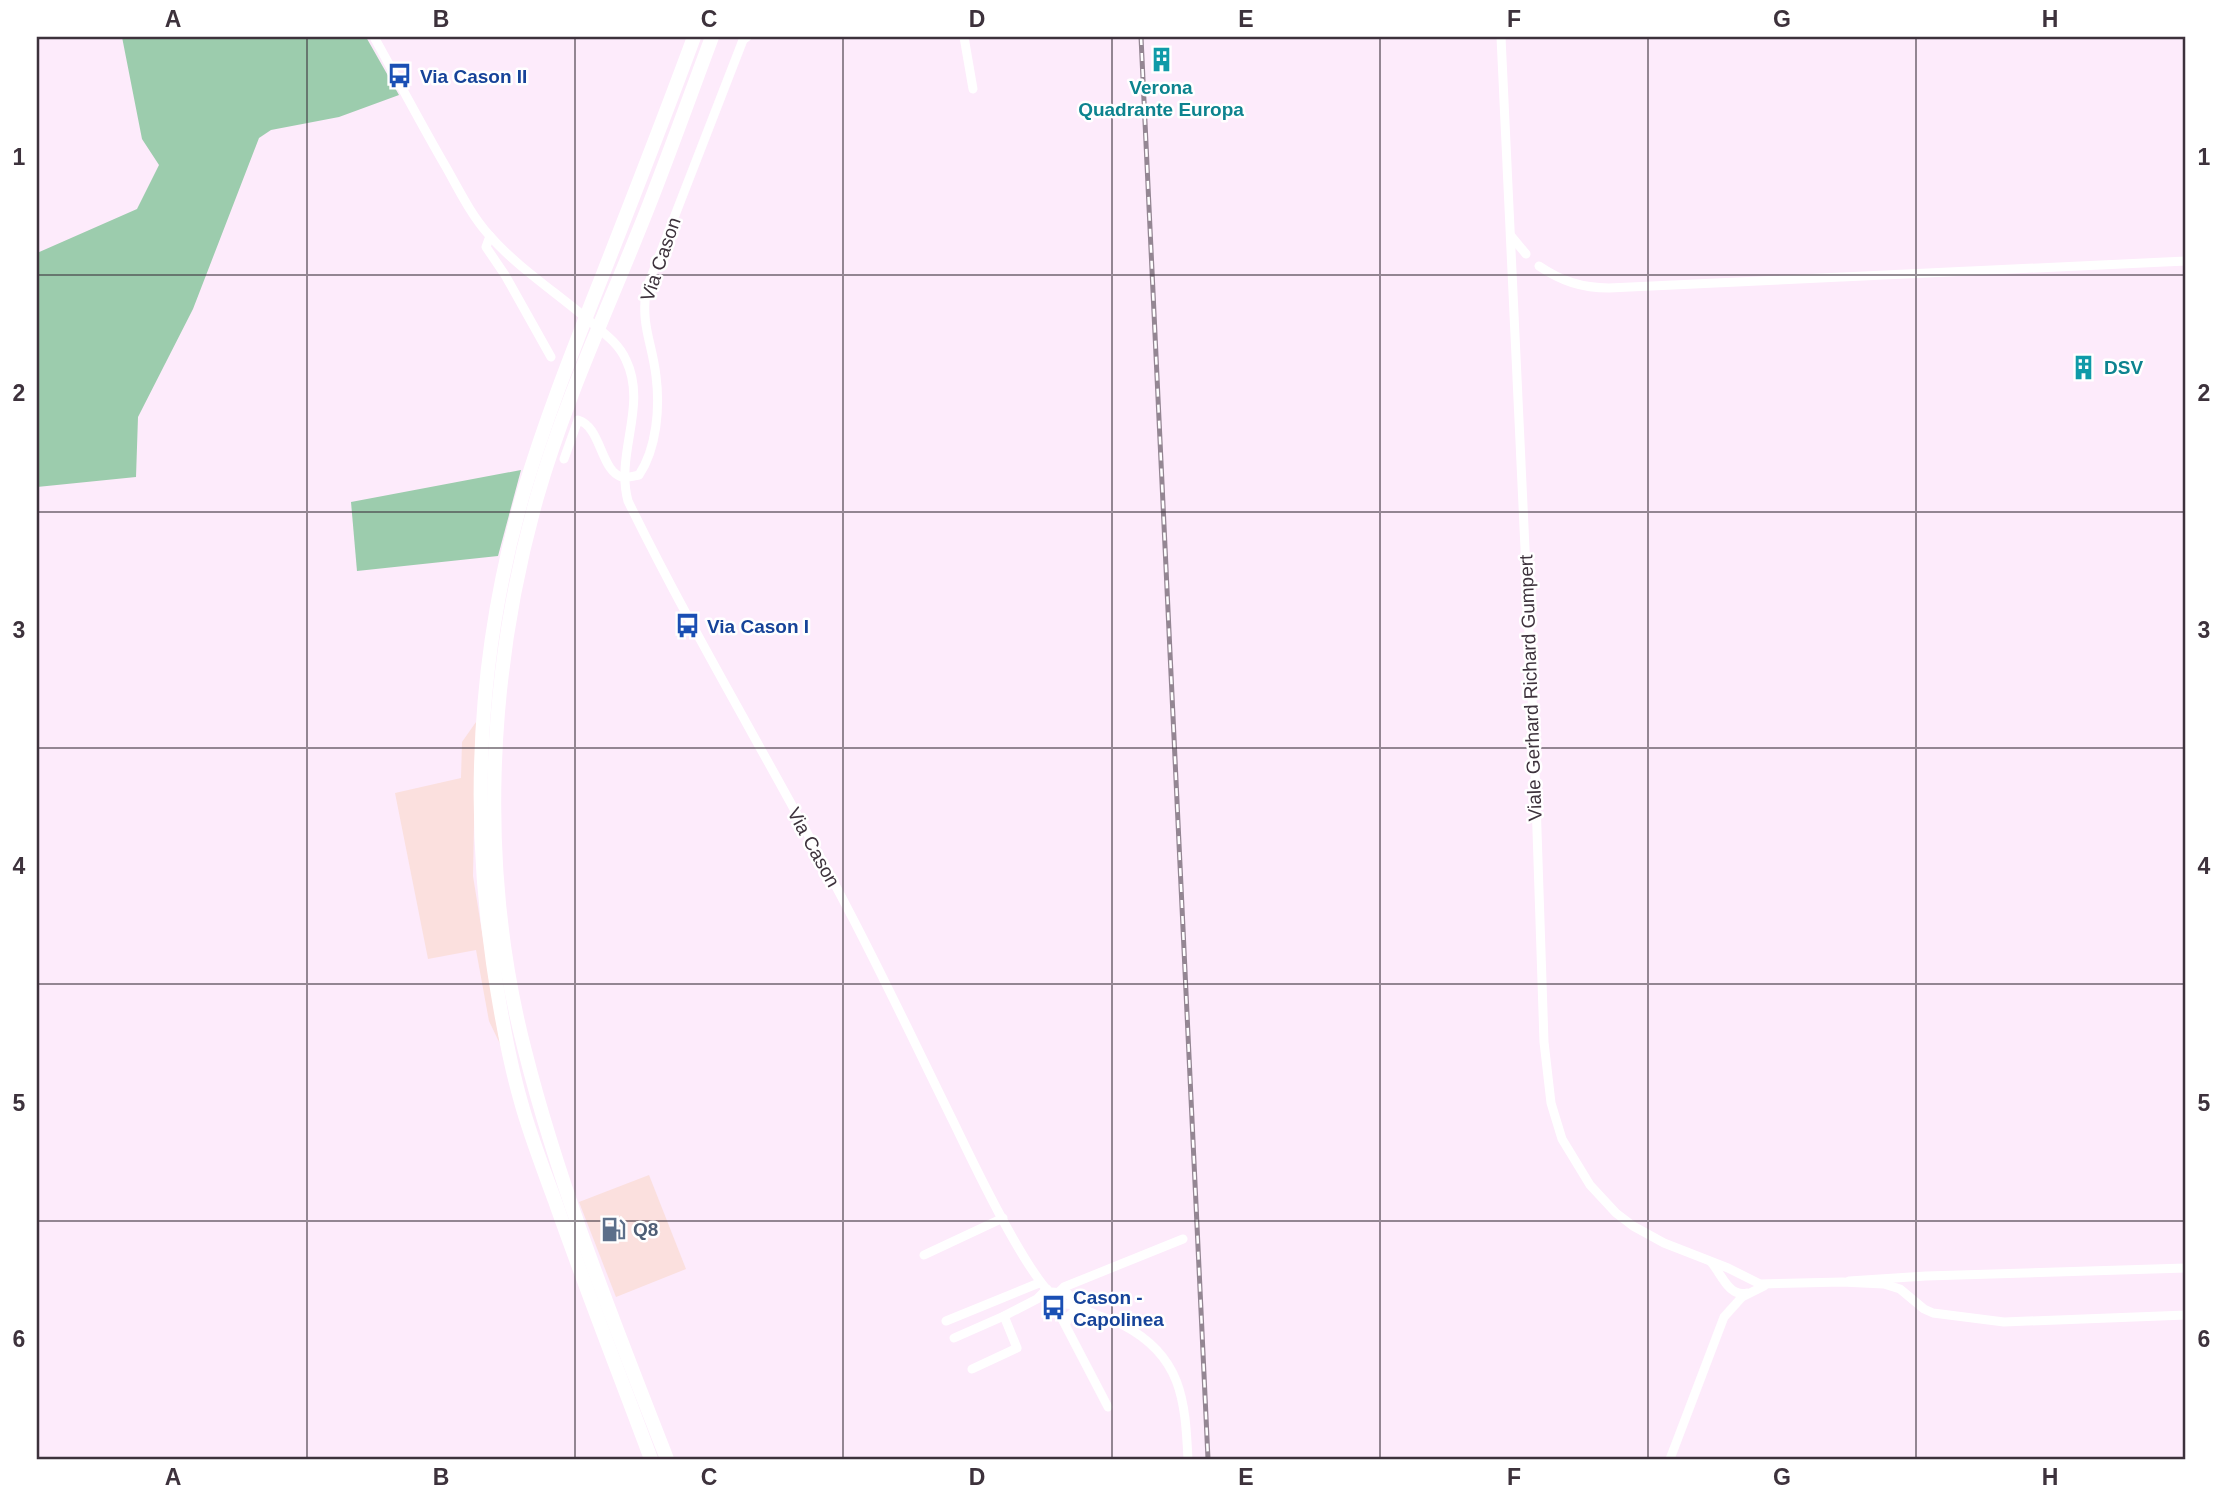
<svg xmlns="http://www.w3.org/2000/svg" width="2223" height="1496" font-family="Helvetica,sans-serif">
	<rect width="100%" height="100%" fill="#fdebfb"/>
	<g fill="#fbe0de">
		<path d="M 476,722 L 473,876 L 500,1044 L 489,1021 L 476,950 L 428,959 L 395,793 L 461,778 L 462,742 Z"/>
		<path d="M 649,1175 L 686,1269 L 616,1297 L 579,1202 Z"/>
	</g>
	<g fill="#9cccad">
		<path d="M 122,37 L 366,37 L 399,95 L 339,117 L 271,130 L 259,138 L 193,309 L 138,417 L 136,477 L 37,487 L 37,253 L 137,209 L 159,165 L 142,139 Z"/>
		<path d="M 521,470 L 498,556 L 357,571 L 351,502 Z"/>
	</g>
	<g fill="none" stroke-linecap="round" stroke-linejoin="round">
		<g stroke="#fff" stroke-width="9">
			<path d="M 374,37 C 398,80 421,124 446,167 C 459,190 471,215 489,235 C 516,266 554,291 586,318 C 601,331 618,342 626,360 C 648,406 615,453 628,501 C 697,642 779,776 851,915 C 887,984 920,1054 954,1123 C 971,1158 1032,1289 1062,1303 C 1066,1305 1072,1304 1077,1305"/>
			<path d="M 964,37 L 973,89"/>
			<path d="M 1501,37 L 1534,740 L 1544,1042 L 1551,1103 L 1562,1139 L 1590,1185 L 1616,1213 L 1633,1226 L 1664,1243 L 1728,1268 L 1760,1284 L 1842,1282 L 1884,1284 L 1900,1289 L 1924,1309 L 1933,1313 L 2004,1322 L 2186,1315"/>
			<path d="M 490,236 L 486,247 L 505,275 L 551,357"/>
			<path d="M 1511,236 L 1526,254"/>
			<path d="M 1539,266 C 1561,281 1582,288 1609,288 L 2186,261"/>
			<path d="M 564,459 L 578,420 C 601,426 601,472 622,477 C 627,478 634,476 639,475 C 657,448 660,407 656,376 C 652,342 641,327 646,290 L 743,40 L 747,37"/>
			<path d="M 924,1255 L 1003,1218"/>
			<path d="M 1711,1262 C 1721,1273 1729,1298 1747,1293"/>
			<path d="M 1849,1281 L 1926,1276 L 2186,1268"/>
			<path d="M 1060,1291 L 1064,1287 L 1183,1239"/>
			<path d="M 1051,1292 L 1067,1293 C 1071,1297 1074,1302 1078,1305 C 1091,1315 1109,1318 1123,1325 C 1182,1356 1185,1400 1188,1459"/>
			<path d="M 1049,1294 L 1108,1407"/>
			<path d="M 946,1321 L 1039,1283"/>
			<path d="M 1066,1323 L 1069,1316 L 1080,1306"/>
			<path d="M 954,1338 L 1004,1316"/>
			<path d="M 972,1369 L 1017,1348 L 1004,1316 L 1037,1299 L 1047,1289"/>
			<path d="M 1670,1459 L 1724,1317 L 1742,1297 L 1764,1286"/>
		</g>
		<g stroke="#fff" stroke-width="14">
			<path d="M 651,1459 C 619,1373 585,1287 555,1201 C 543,1168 530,1135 521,1102 C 508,1057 500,1010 493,963 C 470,805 479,645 524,491 C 546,417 575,345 603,274 C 634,195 665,116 694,37"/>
			<path d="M 667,1459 C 615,1325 560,1190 525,1051 C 478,870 487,675 537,497 C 566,396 611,302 649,205 C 671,149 691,93 712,37"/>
		</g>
		<defs>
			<path id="rail" d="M 1141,37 L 1208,1459"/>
		</defs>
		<use href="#rail" stroke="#948693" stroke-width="5"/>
		<use href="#rail" stroke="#fff" stroke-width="2.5" stroke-dasharray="8" stroke-linecap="butt"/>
	</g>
	<path fill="none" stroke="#3d323c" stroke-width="2" stroke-opacity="0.55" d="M 307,37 L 307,1459M 575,37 L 575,1459M 843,37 L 843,1459M 1112,37 L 1112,1459M 1380,37 L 1380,1459M 1648,37 L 1648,1459M 1916,37 L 1916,1459M 37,275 L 2186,275M 37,512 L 2186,512M 37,748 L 2186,748M 37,984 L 2186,984M 37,1221 L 2186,1221"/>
	<defs>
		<symbol id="building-bare" viewBox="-9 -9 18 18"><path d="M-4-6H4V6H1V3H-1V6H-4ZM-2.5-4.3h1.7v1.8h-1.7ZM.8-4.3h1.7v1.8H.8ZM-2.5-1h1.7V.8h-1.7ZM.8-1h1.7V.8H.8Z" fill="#0f9aa8" stroke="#fff" stroke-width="2.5" paint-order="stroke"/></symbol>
		<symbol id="bus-bare" viewBox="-9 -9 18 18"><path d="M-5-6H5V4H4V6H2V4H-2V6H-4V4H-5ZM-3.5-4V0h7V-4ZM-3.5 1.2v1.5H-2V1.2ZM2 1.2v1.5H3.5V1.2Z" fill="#1a4fb4" stroke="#fff" stroke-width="2.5" paint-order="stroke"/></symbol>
		<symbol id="fuel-bare" viewBox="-9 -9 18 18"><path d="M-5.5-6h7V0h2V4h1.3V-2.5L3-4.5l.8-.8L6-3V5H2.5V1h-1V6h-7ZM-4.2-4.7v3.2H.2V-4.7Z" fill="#5c6f8a" stroke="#fff" stroke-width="2.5" paint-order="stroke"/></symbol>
	</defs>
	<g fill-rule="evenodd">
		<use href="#building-bare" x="1144" y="42" width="35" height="35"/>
		<use href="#bus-bare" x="382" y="58" width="35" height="35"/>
		<use href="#building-bare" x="2066" y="350" width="35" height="35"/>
		<use href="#bus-bare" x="670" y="608" width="35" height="35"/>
		<use href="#fuel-bare" x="596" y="1212" width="35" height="35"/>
		<use href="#bus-bare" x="1036" y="1290" width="35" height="35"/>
	</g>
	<g text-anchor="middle" stroke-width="5" stroke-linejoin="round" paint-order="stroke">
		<g font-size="19" font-weight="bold" fill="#164399" stroke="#fff" text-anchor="start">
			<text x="420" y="83">Via Cason II</text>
			<text x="707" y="633">Via Cason I</text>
			<text x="1073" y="1304">Cason -<tspan x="1073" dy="22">Capolinea</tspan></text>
		</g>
		<g font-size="19" font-weight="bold" fill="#0d838f" stroke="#fff">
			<text x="1161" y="94">Verona<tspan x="1161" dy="22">Quadrante Europa</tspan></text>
			<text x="2104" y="374" text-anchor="start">DSV</text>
		</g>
		<g font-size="19" fill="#3d323c" stroke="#fff">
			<text transform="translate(660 259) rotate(-71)" y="7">Via Cason</text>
			<text transform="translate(1530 688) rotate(-92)" y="7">Viale Gerhard Richard Gumpert</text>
			<text transform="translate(814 847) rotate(61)" y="7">Via Cason</text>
		</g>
		<g font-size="19" font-weight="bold" fill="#4e5e75" stroke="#fff" text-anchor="start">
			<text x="633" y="1236">Q8</text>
		</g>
	</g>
	<rect width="2223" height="1496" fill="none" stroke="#ffffff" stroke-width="77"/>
	<rect x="38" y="38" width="2146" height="1420" fill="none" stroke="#3d323c" stroke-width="2.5"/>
	<g font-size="23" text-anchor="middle" font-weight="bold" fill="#3d323c">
		<text x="173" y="27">A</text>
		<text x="441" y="27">B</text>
		<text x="709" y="27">C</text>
		<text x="977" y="27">D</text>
		<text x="1246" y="27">E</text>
		<text x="1514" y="27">F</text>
		<text x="1782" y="27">G</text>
		<text x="2050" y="27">H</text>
		<text x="19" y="165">1</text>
		<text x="2204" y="165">1</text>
		<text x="19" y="401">2</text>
		<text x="2204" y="401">2</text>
		<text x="19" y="638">3</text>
		<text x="2204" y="638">3</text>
		<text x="19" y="874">4</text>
		<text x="2204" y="874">4</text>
		<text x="19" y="1111">5</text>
		<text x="2204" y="1111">5</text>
		<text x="19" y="1347">6</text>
		<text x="2204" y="1347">6</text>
		<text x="173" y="1485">A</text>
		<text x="441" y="1485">B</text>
		<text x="709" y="1485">C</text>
		<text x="977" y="1485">D</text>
		<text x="1246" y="1485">E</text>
		<text x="1514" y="1485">F</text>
		<text x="1782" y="1485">G</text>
		<text x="2050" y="1485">H</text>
	</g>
</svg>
